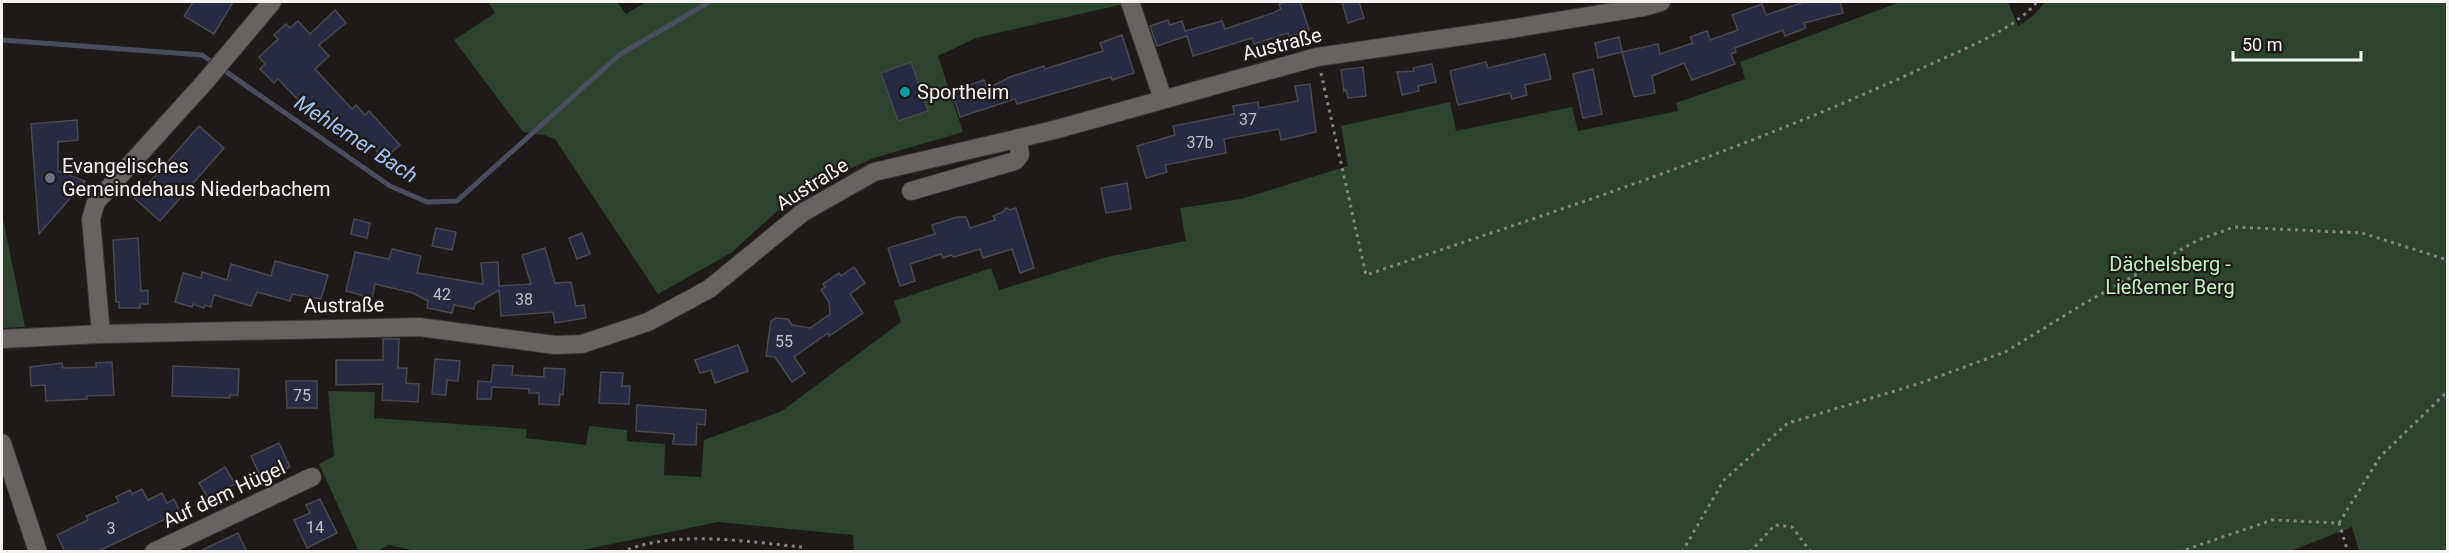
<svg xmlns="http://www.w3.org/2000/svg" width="2449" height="553" font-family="Roboto,sans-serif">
	<rect width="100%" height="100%" fill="#1d1a19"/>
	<g fill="#2e4230">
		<path d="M 488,2 L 617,2 L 626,14 L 646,2 L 1128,2 L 1128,3 L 976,38 L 938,56 L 963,132 L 874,158 L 829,178 L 784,205 L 731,253 L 658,294 L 555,139 L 544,135 L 523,132 L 454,40 L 495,13 Z"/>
		<path d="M 1900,2 L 2008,2 L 2018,26 L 2033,16 L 2045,2 L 2447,2 L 2447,551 L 2359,551 L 2352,527 L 2288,552 L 854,552 L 853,535 L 718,522 L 578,551 L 420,552 L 389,545 L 377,551 L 359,552 L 319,464 L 334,456 L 328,391 L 375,392 L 374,418 L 527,429 L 526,438 L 586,445 L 589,426 L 627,430 L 627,441 L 665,444 L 664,475 L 701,477 L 704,440 L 782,411 L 901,322 L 894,301 L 991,268 L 999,290 L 1107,257 L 1186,241 L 1180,208 L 1241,199 L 1348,166 L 1341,126 L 1450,102 L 1456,131 L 1572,107 L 1578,131 L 1678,111 L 1676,103 L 1745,79 L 1740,62 Z"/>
		<path d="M 2,214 L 25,327 L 2,328 Z"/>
	</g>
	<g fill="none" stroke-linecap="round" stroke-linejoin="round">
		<path stroke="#4a4e5c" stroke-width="5" d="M 2,40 L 202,55 L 390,186 L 427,202 L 457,201 L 619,55 L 709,2"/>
	</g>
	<g fill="#282943" stroke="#49494c" stroke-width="1.5">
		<path d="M 193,2 L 233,2 L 214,34 L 184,16 Z"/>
		<path d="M 1287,2 L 1300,2 L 1309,30 L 1289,37 L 1288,33 L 1254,44 L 1252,38 L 1193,56 L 1187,36 L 1157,46 L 1150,26 L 1168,20 L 1170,25 L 1182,21 L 1185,31 L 1222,21 L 1225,29 L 1273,13 L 1281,9 L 1279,4 Z"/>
		<path d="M 1342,2 L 1359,2 L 1364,18 L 1348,23 Z"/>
		<path d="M 1804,2 L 1840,2 L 1843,13 L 1804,23 L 1806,28 L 1785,36 L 1783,30 L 1735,48 L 1736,52 L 1731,54 L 1735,64 L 1692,80 L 1684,63 L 1652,76 L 1655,93 L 1634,97 L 1622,52 L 1658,44 L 1660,54 L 1693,43 L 1690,37 L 1707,31 L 1710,40 L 1738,30 L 1732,15 L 1762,4 L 1766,15 Z"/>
		<path d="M 335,10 L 346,23 L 319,45 L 329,56 L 315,69 L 352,109 L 356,105 L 365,115 L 369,111 L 400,145 L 384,159 L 371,145 L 369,148 L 352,130 L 347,134 L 335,121 L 330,126 L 309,103 L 305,107 L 278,79 L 274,83 L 260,69 L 265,64 L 259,57 L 278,39 L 274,35 L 286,24 L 290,28 L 298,21 L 310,34 Z"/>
		<path d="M 1122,35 L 1134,73 L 1112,80 L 1111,77 L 1017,104 L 1015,99 L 960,117 L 952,91 L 984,80 L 987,89 L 1010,77 L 1044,66 L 1045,69 L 1103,51 L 1100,43 Z"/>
		<path d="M 1619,37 L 1622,52 L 1598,58 L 1595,43 Z"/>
		<path d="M 1545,54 L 1551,79 L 1525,85 L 1527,95 L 1512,99 L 1510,93 L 1458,105 L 1450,71 L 1486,62 L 1488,68 Z"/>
		<path d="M 911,62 L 928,111 L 898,121 L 881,73 Z"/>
		<path d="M 1432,64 L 1436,82 L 1418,86 L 1419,91 L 1402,95 L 1397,72 L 1414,71 L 1413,68 Z"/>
		<path d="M 1363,67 L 1366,96 L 1348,98 L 1346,90 L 1344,91 L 1341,70 Z"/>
		<path d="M 1593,69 L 1602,114 L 1583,118 L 1573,74 Z"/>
		<path d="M 1310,84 L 1316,132 L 1281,140 L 1279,129 L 1224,139 L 1226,153 L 1165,165 L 1167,172 L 1146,178 L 1137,146 L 1175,135 L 1173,126 L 1234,114 L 1233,106 L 1258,102 L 1259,108 L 1298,101 L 1295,86 Z"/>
		<path d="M 77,120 L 78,140 L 58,142 L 58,171 L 85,181 L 39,234 L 31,124 Z"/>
		<path d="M 199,126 L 224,148 L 160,221 L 135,199 Z"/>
		<path d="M 1127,183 L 1131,209 L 1106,213 L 1101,188 Z"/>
		<path d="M 1006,208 L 1010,210 L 1016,208 L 1034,268 L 1020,273 L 1012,249 L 983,258 L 980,249 L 954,257 L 951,255 L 943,258 L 941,254 L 910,264 L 915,281 L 900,286 L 888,248 L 935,234 L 932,225 L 957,217 L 966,217 L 970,228 L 995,220 L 993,216 L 1003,212 Z"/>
		<path d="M 354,219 L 370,223 L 367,238 L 351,234 Z"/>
		<path d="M 436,228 L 456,232 L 452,250 L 432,246 Z"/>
		<path d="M 582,233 L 590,254 L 577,259 L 569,238 Z"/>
		<path d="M 138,238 L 141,291 L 148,290 L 148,304 L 140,304 L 140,308 L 119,308 L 119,302 L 116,302 L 113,240 Z"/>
		<path d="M 545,248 L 555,283 L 571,282 L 576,306 L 584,305 L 586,318 L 555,323 L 553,312 L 501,316 L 499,290 L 475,304 L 474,309 L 454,305 L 452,313 L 427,308 L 428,301 L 413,293 L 375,284 L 372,298 L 346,291 L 355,252 L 389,259 L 392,249 L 421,256 L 417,273 L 483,284 L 481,263 L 498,262 L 499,286 L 531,284 L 522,255 Z"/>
		<path d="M 275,261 L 328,275 L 321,299 L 292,294 L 290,301 L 257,292 L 251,306 L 214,295 L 211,307 L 205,305 L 204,308 L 193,304 L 192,307 L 175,302 L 183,273 L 201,278 L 202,272 L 227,280 L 231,264 L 271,276 Z"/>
		<path d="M 854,267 L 865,283 L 850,294 L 863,313 L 829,336 L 828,333 L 794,357 L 805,373 L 792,382 L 775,357 L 766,356 L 771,321 L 776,318 L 788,319 L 792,325 L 810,328 L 830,314 L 829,302 L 821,290 L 825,287 L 823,284 L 839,273 L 841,276 Z"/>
		<path d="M 383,339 L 399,339 L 398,368 L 407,368 L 406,383 L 419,384 L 418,402 L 382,400 L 383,384 L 336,385 L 336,360 L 383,360 Z"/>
		<path d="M 738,345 L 748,371 L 715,383 L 711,370 L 700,373 L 695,360 Z"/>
		<path d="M 435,359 L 460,361 L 458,381 L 447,380 L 446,395 L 432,394 Z"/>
		<path d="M 112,362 L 114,395 L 87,396 L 87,399 L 46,401 L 45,385 L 31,386 L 30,367 L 62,363 L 63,368 L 96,367 L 96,363 Z"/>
		<path d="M 493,365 L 513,366 L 512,375 L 544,377 L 544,368 L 565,369 L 563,395 L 560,394 L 559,405 L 539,404 L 539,393 L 529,393 L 529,389 L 492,387 L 491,399 L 477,399 L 478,381 L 491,382 Z"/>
		<path d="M 173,366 L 239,369 L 238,395 L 230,395 L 230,398 L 172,396 Z"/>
		<path d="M 601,372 L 623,373 L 622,386 L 630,386 L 629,404 L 599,403 Z"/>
		<path d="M 286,381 L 317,381 L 317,408 L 287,408 Z"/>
		<path d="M 637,405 L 706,410 L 705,425 L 697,424 L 696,445 L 673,444 L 674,434 L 636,431 Z"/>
		<path d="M 279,443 L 290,467 L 262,480 L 251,456 Z"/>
		<path d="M 225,467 L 235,484 L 209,499 L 199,483 Z"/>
		<path d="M 142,489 L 148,500 L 162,493 L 167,503 L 174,499 L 180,512 L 97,552 L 65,552 L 57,535 L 88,520 L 86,516 L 119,502 L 116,497 L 130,490 L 132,494 Z"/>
		<path d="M 320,499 L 337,533 L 307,548 L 294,520 L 310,513 L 306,505 Z"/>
		<path d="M 238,533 L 247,552 L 198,552 Z"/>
	</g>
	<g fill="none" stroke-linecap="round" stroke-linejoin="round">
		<defs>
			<g id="minor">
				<path d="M 1130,2 L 1163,99"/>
				<path d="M 911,191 L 1015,161 L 1020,155 L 1018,138"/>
				<path d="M 101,334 L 91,219 L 96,202 L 204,83 L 272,2"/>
				<path d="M 2,339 L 101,334 L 419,327 L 555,345 L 582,344 L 648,322 L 709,289 L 802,213 L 874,172 L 1054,130 L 1317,57 L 1510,29 L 1643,7 L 1661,2"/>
				<path d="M 2,443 L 38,552"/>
				<path d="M 154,552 L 312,477"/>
			</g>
		</defs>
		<use href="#minor" stroke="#373534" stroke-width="20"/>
		<g stroke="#878584" stroke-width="3" stroke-dasharray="3 4.5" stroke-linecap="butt">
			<path d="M 1321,73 L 1366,275 C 1553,212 1741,152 1920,69 C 1956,52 2012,32 2037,2"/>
			<path d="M 2339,523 L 2380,457 L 2448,391"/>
			<path d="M 621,552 C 676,529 746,542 803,547"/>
			<path d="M 1682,552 L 1724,480 L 1788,423 L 1918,384 L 2005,352 L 2085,303 L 2198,240 L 2234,227 L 2362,233 L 2448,260"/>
			<path d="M 1750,552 L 1775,525 L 1792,527 L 1811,552"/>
			<path d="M 2179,552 L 2272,520 L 2339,523 L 2348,552"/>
		</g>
		<use href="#minor" stroke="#666362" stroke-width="18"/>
	</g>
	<circle fill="#0f9aa8" stroke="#1d1a19" stroke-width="2" cx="905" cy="92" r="6"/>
	<circle fill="#6b7280" stroke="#1d1a19" stroke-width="2" cx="50" cy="178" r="6"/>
	<g text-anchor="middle" stroke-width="4.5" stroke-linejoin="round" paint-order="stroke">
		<g font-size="16" fill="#c2c0c6">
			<text x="1248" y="125">37</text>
			<text x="1200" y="148">37b</text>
			<text x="442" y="300">42</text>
			<text x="524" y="305">38</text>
			<text x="784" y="347">55</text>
			<text x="302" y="401">75</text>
			<text x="315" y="533">14</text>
			<text x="111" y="534">3</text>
		</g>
		<g font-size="20" fill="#f5f3f2" stroke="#1d1a19">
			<text transform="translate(1282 44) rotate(-14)" y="7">Austraße</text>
			<text transform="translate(812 184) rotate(-32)" y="7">Austraße</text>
			<text transform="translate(344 305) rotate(-1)" y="7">Austraße</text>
			<text transform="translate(224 494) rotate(-25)" y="7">Auf dem Hügel</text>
		</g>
		<g font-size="20" fill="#f5f3f2" stroke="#1d1a19" text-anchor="start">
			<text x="917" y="99">Sportheim</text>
			<text x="62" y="173">Evangelisches<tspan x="62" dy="23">Gemeindehaus Niederbachem</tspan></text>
		</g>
		<g font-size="20" fill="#c1f1c4" stroke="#1d1a19">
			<text x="2170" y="271">Dächelsberg -<tspan x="2170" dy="23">Ließemer Berg</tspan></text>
		</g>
		<g font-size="21" font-style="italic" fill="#a3c3f4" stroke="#1d1a19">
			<text transform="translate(356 139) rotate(33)" y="7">Mehlemer Bach</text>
		</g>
	</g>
	<rect width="2449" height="553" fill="none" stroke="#f5f3f2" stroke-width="6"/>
	<path d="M2233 51v9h128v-9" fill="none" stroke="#f5f3f2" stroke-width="3"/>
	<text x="2242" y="51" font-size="18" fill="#f5f3f2" stroke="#1d1a19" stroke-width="4.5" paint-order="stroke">50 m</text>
</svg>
